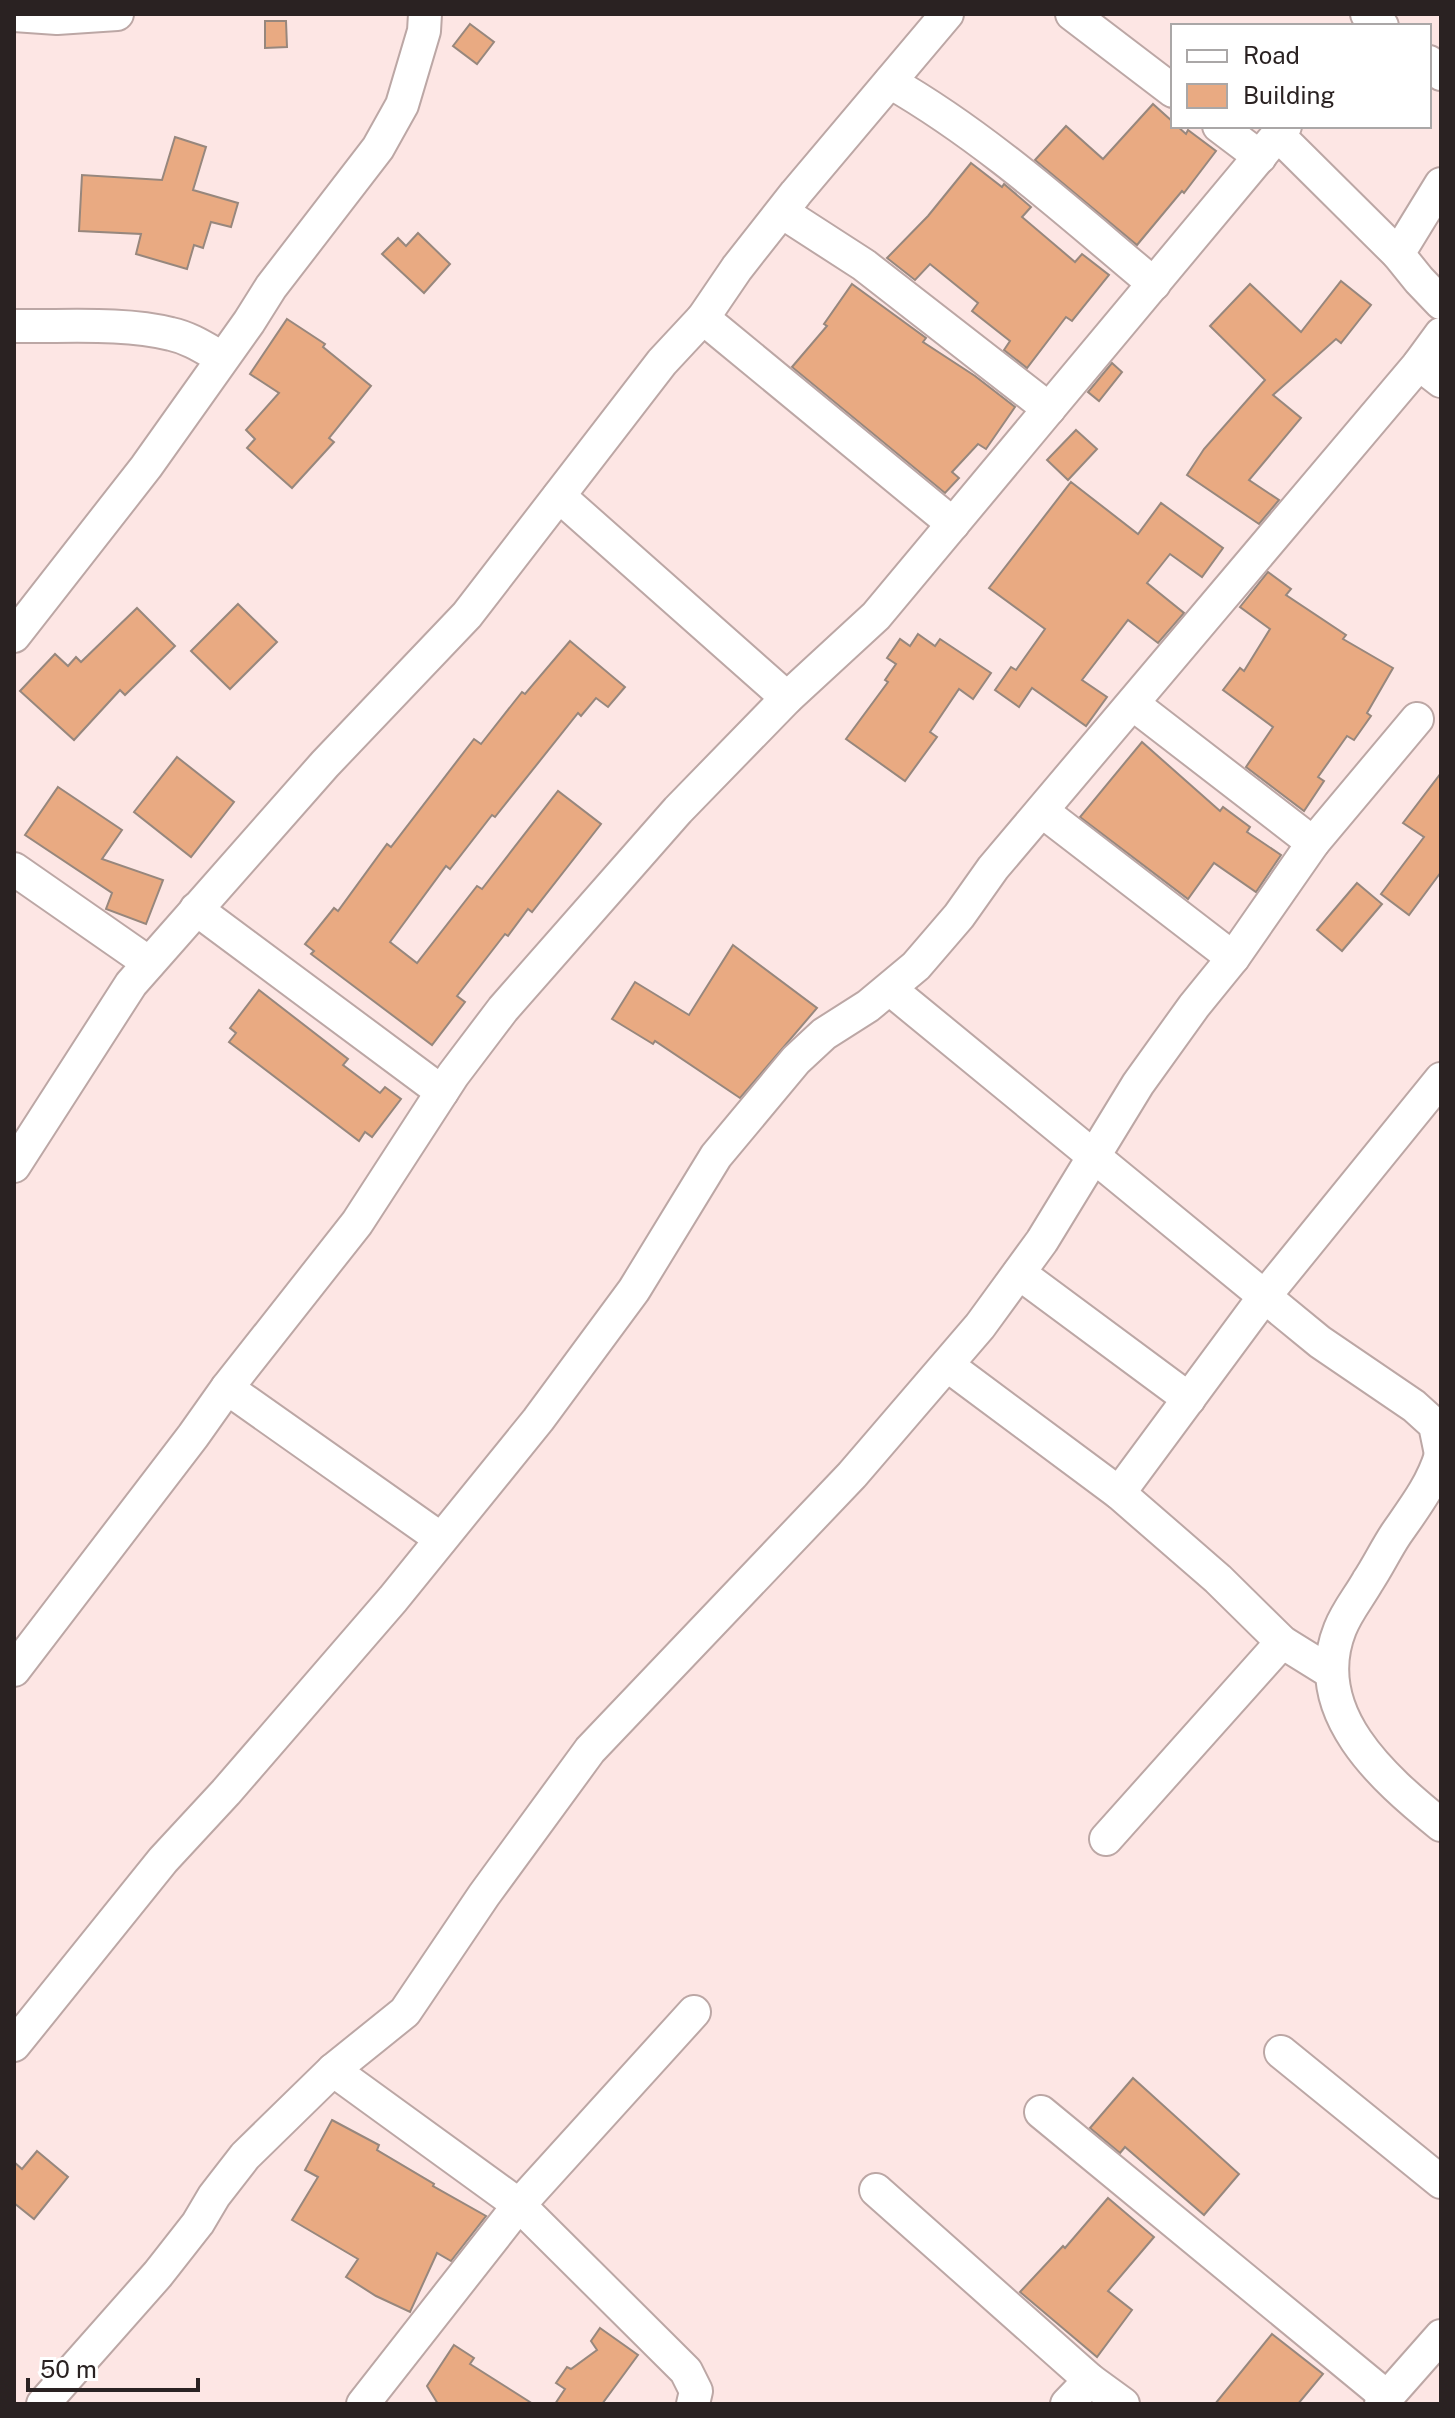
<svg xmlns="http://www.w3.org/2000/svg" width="1455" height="2418" font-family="'Public Sans',sans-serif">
	<rect width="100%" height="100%" fill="#fde6e4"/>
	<g fill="#e9aa82" stroke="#97877d" stroke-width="2">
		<path d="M 265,21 L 286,21 L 287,47 L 265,48 Z"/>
		<path d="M 470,24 L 494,42 L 477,64 L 453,46 Z"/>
		<path d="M 1153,104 L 1173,122 L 1173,126 L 1177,126 L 1186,134 L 1188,130 L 1216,151 L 1184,193 L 1182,191 L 1137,245 L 1035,160 L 1066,126 L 1103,159 Z"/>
		<path d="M 175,137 L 206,147 L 193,190 L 238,203 L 231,227 L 211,222 L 203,248 L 194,245 L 187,269 L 136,254 L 141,234 L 79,231 L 82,175 L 162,180 Z"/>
		<path d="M 971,163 L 1002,187 L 1004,184 L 1031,207 L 1022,217 L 1075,262 L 1082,254 L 1109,275 L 1072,321 L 1066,317 L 1027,368 L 1004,350 L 1010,341 L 972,311 L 978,303 L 930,264 L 915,280 L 887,258 L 928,216 Z"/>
		<path d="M 418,233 L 450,264 L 424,293 L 382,254 L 398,238 L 406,246 Z"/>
		<path d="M 1341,281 L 1371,305 L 1341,343 L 1336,339 L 1273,395 L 1301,418 L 1249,480 L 1279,500 L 1259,524 L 1187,475 L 1204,449 L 1265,380 L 1210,326 L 1250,284 L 1301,332 Z"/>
		<path d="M 852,284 L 926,338 L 923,342 L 975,376 L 1015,407 L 986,449 L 978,444 L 952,472 L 959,478 L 945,493 L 792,367 L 827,326 L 824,324 Z"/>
		<path d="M 287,319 L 325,344 L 323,347 L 371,386 L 329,438 L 334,442 L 292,488 L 247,448 L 255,439 L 246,430 L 279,393 L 250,374 Z"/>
		<path d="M 1112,363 L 1122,372 L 1099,401 L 1088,392 Z"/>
		<path d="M 1076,430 L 1097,449 L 1068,480 L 1047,460 Z"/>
		<path d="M 1071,482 L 1138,534 L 1161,503 L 1223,548 L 1202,577 L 1170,554 L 1147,583 L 1184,613 L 1158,643 L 1128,620 L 1082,680 L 1107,697 L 1086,726 L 1032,688 L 1019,707 L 995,690 L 1011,667 L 1016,670 L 1045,629 L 989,588 Z"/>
		<path d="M 1268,572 L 1291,589 L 1286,595 L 1346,635 L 1343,639 L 1393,668 L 1367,713 L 1371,716 L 1354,740 L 1347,736 L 1318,777 L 1324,781 L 1304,811 L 1246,767 L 1273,727 L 1223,690 L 1240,668 L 1244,671 L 1270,629 L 1240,607 Z"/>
		<path d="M 238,604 L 277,642 L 230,689 L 191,651 Z"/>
		<path d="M 137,608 L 175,646 L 125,695 L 120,690 L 74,740 L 20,691 L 55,654 L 68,666 L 76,657 L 81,662 Z"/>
		<path d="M 918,634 L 935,646 L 940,639 L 991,673 L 973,699 L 959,689 L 930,732 L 937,737 L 905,781 L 846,739 L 888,682 L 885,680 L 896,664 L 887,658 L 900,639 L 910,646 Z"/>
		<path d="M 570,641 L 625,687 L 608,707 L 596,698 L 581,716 L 578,713 L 495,817 L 492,815 L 450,869 L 446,866 L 390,942 L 417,963 L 477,886 L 482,889 L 558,791 L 601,824 L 532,912 L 528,909 L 508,936 L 505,934 L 457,996 L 465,1002 L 432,1045 L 311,954 L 314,951 L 305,944 L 334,908 L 338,911 L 387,844 L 391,847 L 474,739 L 481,744 L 522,692 L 525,694 Z"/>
		<path d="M 1142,742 L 1220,811 L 1223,807 L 1250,827 L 1247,832 L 1281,855 L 1256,892 L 1214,863 L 1188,899 L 1080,817 Z"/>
		<path d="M 177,757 L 234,802 L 191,857 L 134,812 Z"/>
		<path d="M 1441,773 L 1441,872 L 1409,915 L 1381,894 L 1424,837 L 1403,823 Z"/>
		<path d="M 58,787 L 122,830 L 102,859 L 163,880 L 146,924 L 106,909 L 112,893 L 25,835 Z"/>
		<path d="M 1357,883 L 1382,904 L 1342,951 L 1317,930 Z"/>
		<path d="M 733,945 L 817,1008 L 740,1098 L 655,1041 L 653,1044 L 612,1019 L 635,982 L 689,1015 Z"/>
		<path d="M 259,990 L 348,1059 L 343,1065 L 380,1093 L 385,1087 L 401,1099 L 372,1137 L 365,1132 L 359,1141 L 229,1042 L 236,1033 L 230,1028 Z"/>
		<path d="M 1133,2078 L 1239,2174 L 1204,2215 L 1125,2147 L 1120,2153 L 1090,2128 Z"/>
		<path d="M 332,2120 L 379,2145 L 377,2150 L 434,2184 L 433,2186 L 486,2216 L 451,2261 L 437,2253 L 410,2312 L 376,2296 L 346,2277 L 358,2259 L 292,2220 L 318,2177 L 305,2170 Z"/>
		<path d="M 37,2151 L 68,2177 L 34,2219 L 14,2203 L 14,2162 L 22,2169 Z"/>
		<path d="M 1108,2198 L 1154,2237 L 1108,2291 L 1132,2310 L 1097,2357 L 1020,2292 L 1063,2246 L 1065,2248 Z"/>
		<path d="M 600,2328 L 638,2355 L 602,2404 L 555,2404 L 565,2389 L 556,2383 L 567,2367 L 571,2369 L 597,2350 L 591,2341 Z"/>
		<path d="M 1272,2334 L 1323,2374 L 1298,2404 L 1215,2404 Z"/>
		<path d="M 454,2345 L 474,2358 L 470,2364 L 533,2404 L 438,2404 L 427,2386 Z"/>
	</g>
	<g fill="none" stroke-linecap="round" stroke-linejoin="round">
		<defs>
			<g id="minor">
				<path d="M 1072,14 L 1173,91"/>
				<path d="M 1367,14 L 1382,26"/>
				<path d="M 14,15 L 57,18 L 117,14"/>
				<path d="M 1429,62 L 1441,74"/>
				<path d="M 890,82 C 986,137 1069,213 1154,284"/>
				<path d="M 1219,126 L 1260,157"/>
				<path d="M 1278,135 L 1398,254"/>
				<path d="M 1441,184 L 1398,254 L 1419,280 L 1441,303"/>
				<path d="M 782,212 L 864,265 L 1049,409"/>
				<path d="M 703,318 L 953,524"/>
				<path d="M 14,326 C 64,327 123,322 171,334 C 190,338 206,349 222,358"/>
				<path d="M 1419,364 L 1441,381"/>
				<path d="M 559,496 L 787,698"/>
				<path d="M 14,636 L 146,467 L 249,322 L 271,287 L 378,148 L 402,105 L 424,31 L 425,14"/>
				<path d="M 1133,704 L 1313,843"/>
				<path d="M 1042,811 L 1233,958"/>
				<path d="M 14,869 L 149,963"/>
				<path d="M 196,909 L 442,1092"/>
				<path d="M 890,989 L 1320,1342 L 1414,1406 L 1435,1425 L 1441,1454"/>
				<path d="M 14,1166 L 131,984 L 325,764 L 467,615 L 662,362 L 703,318 L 737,268 L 796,193 L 947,14"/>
				<path d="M 1019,1273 L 1189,1399"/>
				<path d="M 947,1365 L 1119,1493 L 1218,1579 L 1282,1642 L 1332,1673"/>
				<path d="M 227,1388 L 441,1539"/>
				<path d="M 1441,1455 C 1432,1485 1414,1508 1396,1534 C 1386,1549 1378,1566 1368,1581 C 1359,1597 1347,1611 1340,1629 C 1307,1712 1383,1778 1441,1825"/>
				<path d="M 1119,1493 L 1264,1297 L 1441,1079"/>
				<path d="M 14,1670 L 193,1436 L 227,1388 L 357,1223 L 453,1075 L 503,1009 L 678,810 L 787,698 L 876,616 L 1285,126"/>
				<path d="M 1106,1839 L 1282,1642"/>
				<path d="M 14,2045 L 163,1860 L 226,1792 L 393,1599 L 538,1420 L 634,1290 L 716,1156 L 796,1060 L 824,1034 L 868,1006 L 916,966 L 959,916 L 993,868 L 1419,364 L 1441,334"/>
				<path d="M 1281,2052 L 1441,2182"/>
				<path d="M 333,2070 L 519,2205 L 686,2371 L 696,2391 L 693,2404"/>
				<path d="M 1041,2112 L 1387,2397"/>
				<path d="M 876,2190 L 1090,2380"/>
				<path d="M 43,2404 L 158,2274 L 198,2223 L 214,2196 L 245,2156 L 333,2070 L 405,2012 L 484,1895 L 590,1750 L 852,1475 L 980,1326 L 1042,1241 L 1138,1084 L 1194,1006 L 1233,958 L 1313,843 L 1417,719"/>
				<path d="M 363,2404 L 519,2205 L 694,2012"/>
				<path d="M 1067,2404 L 1090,2380 L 1123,2404"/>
				<path d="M 1381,2404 L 1441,2336"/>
			</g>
		</defs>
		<use href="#minor" stroke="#bca7a5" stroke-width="36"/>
		<use href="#minor" stroke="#fff" stroke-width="32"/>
	</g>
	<rect width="1455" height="2418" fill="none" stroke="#2a2222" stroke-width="32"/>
	<rect x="1171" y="24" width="260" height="104" fill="#ffffff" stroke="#aaa7a7" stroke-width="2"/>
	<rect x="1187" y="50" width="40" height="12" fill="#ffffff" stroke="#aaa7a7" stroke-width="2"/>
	<text x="1243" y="64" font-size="24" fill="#2a2222">Road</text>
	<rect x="1187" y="84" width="40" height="24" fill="#e9aa82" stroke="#aaa7a7" stroke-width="2"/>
	<text x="1243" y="104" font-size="24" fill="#2a2222">Building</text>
	<path d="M28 2378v12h170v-12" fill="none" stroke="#2a2222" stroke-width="4"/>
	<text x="40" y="2378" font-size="24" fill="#2a2222" stroke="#ffffff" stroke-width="6" paint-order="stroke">50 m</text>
</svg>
